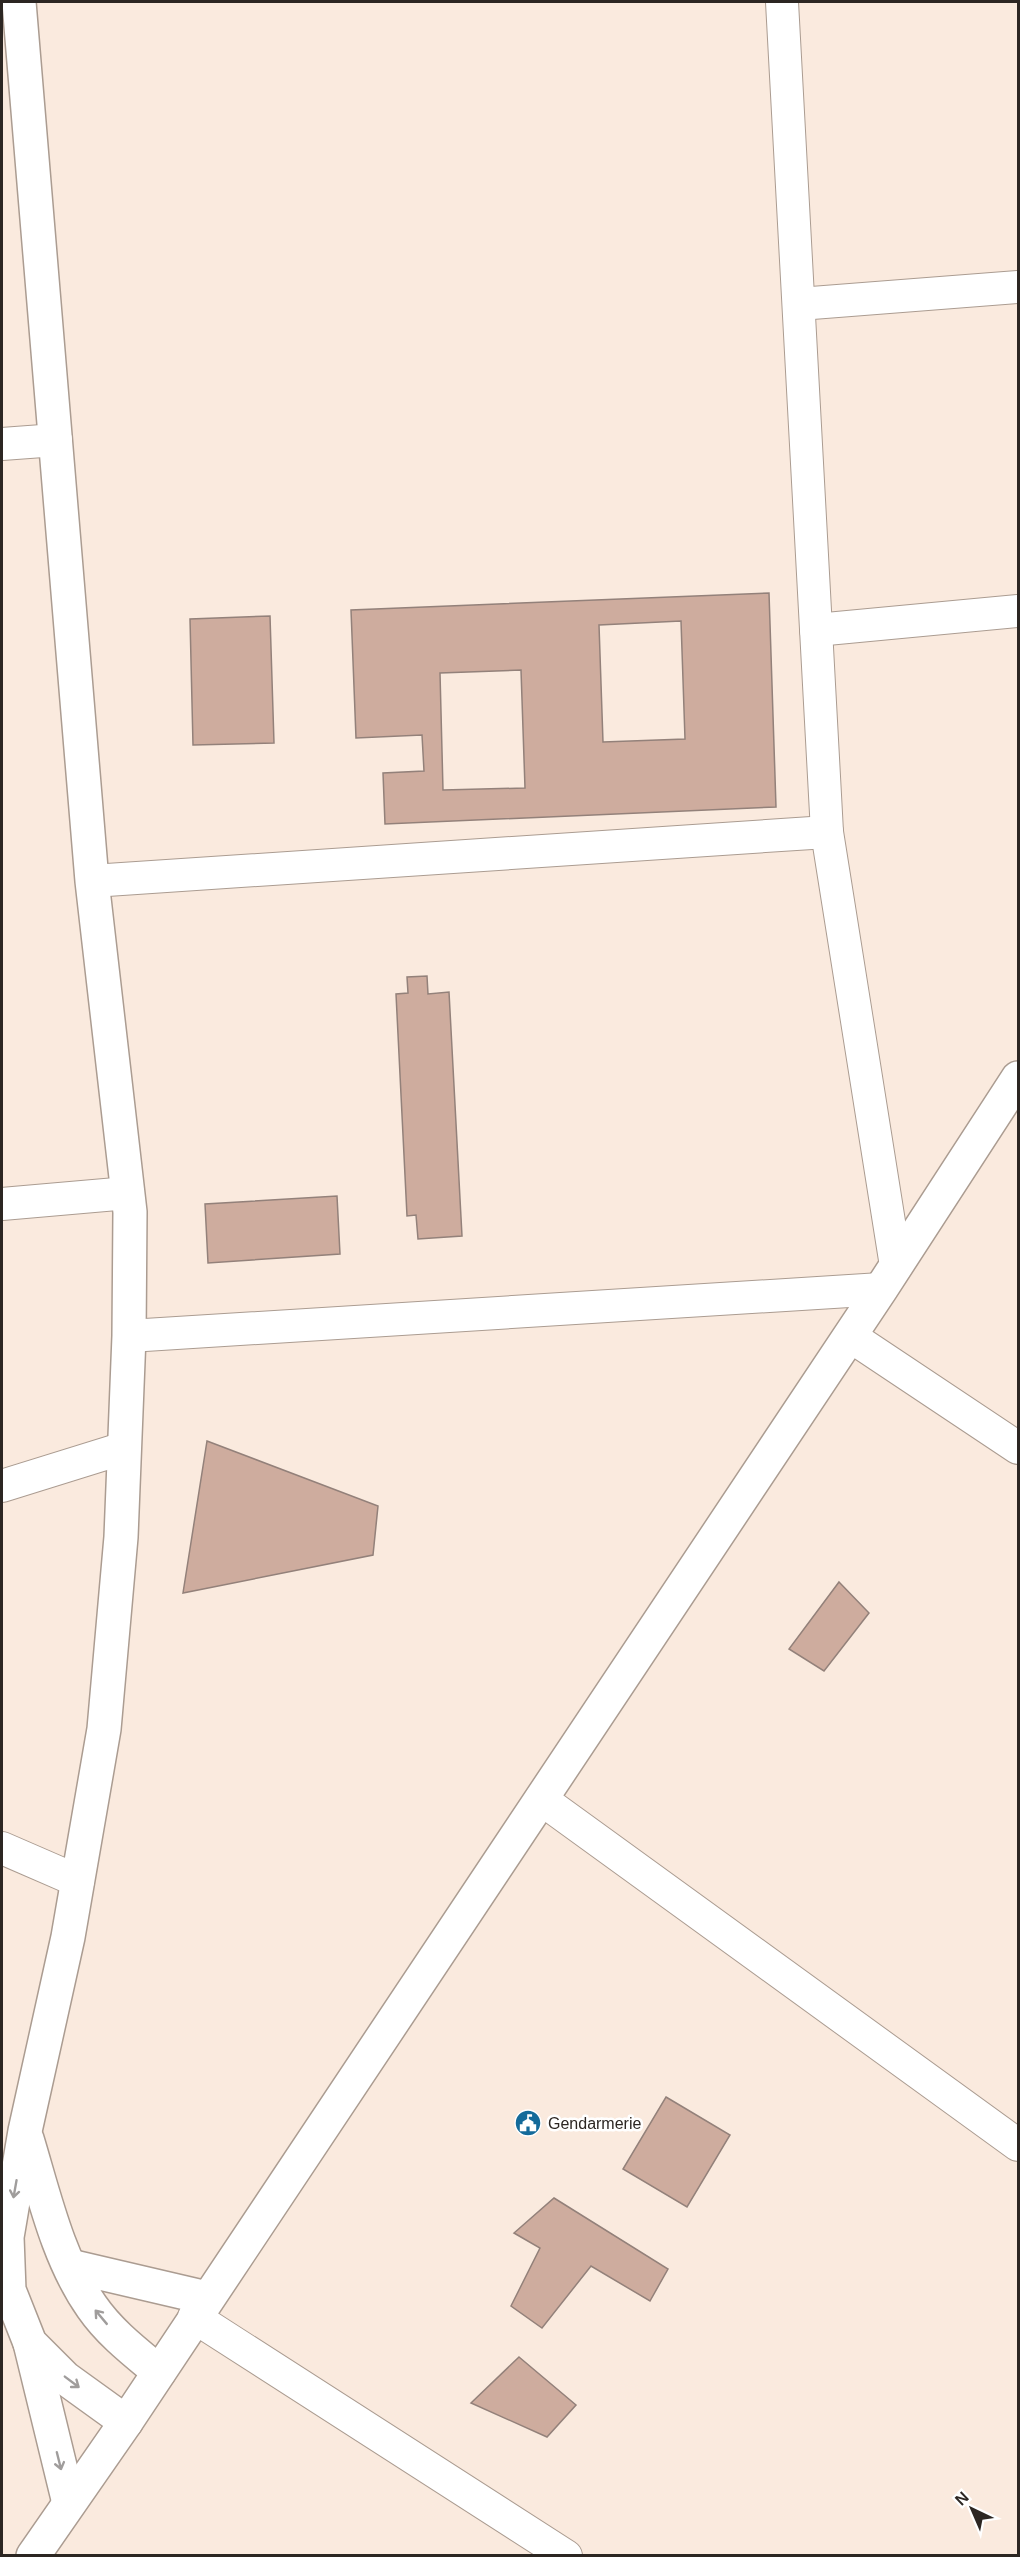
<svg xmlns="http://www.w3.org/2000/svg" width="1020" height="2557" font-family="Helvetica,sans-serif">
	<rect width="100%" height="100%" fill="#faeade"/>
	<g fill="#ceac9e" stroke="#93817a" stroke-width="1.5" fill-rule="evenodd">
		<path d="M 769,593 L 776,807 L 385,824 L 383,773 L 424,771 L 422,735 L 356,738 L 351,610 ZM 681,621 L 685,739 L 603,742 L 599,625 ZM 521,670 L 525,788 L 443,790 L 440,673 Z"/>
		<path d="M 270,616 L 274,743 L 193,745 L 190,619 Z"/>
		<path d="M 427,976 L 428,994 L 449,992 L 462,1236 L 418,1239 L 416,1215 L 407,1216 L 396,994 L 408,993 L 407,977 Z"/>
		<path d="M 337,1196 L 340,1254 L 208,1263 L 205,1204 Z"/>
		<path d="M 207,1441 L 378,1506 L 373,1555 L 183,1593 Z"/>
		<path d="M 839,1582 L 869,1613 L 824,1671 L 789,1649 Z"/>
		<path d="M 666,2097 L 730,2135 L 687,2207 L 623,2169 Z"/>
		<path d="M 554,2198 L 668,2269 L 650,2301 L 591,2266 L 542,2328 L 511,2306 L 540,2248 L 514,2233 Z"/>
		<path d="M 519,2357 L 576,2405 L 547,2437 L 471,2403 Z"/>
	</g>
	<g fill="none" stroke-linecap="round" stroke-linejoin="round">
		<defs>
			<g id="minor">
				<path d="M 782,2 L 827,832 L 896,1266"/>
				<path d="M 799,304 L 1018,287"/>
				<path d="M 2,444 L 56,440"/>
				<path d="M 816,630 L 1018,611"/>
				<path d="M 92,881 L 827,832"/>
				<path d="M 2,1204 L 128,1193"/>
				<path d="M 129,1336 L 881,1289"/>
				<path d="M 850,1336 L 1018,1448"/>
				<path d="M 2,1486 L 124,1448"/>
				<path d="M 541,1799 L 1018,2145"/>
				<path d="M 2,1848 L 78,1881"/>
				<path d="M 194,2317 L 566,2556"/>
			</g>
			<g id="tertiary">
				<path d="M 19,2 L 92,881 L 130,1212 L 129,1336 L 121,1537 L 104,1729 L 68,1937 L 25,2131 L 7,2237 L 9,2290 L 30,2343 L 65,2378 L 126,2422"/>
				<path d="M 27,2139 C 44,2195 58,2259 92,2307 C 110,2333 135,2352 159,2372"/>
			</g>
			<g id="primary">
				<path d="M 70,2266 L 207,2298"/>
				<path d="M 30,2343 L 69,2503"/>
				<path d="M 33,2556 L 126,2422 L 881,1289 L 1018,1078"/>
			</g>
		</defs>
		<use href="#minor" stroke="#ab9c91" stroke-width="34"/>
		<use href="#tertiary" stroke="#ab9c91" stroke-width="36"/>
		<use href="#primary" stroke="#ab9c91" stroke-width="36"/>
		<use href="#minor" stroke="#fff" stroke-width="32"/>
		<use href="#tertiary" stroke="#fff" stroke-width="33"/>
		<use href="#primary" stroke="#fff" stroke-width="33"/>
	</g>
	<defs><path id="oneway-shaft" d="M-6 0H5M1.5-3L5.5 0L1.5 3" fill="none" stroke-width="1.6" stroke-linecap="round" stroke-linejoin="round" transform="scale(1.5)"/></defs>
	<g stroke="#a09d9c">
		<use href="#oneway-shaft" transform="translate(15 2189) rotate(100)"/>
		<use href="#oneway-shaft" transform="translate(101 2317) rotate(-130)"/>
		<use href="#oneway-shaft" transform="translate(72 2382) rotate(37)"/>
		<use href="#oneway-shaft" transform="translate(59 2461) rotate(76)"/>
	</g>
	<defs>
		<symbol id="civic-disc" viewBox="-11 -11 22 22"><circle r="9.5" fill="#136a9a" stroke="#fff"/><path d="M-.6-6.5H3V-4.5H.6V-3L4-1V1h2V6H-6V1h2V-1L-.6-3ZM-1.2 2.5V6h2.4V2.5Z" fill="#fff"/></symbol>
	</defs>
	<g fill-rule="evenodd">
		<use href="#civic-disc" x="513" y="2108" width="30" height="30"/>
	</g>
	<g text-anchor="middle" stroke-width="5" stroke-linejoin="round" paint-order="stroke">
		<g font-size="16" fill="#2c2622" stroke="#fff" text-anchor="start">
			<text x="548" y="2129">Gendarmerie</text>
		</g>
	</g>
	<rect width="1020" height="2557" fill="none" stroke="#2c2622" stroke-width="6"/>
	<g transform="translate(972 2509) rotate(316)" stroke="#ffffff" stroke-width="4.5" paint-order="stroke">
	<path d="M0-4.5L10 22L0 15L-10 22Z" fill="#2c2622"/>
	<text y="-9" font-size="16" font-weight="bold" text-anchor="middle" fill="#2c2622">N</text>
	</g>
</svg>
